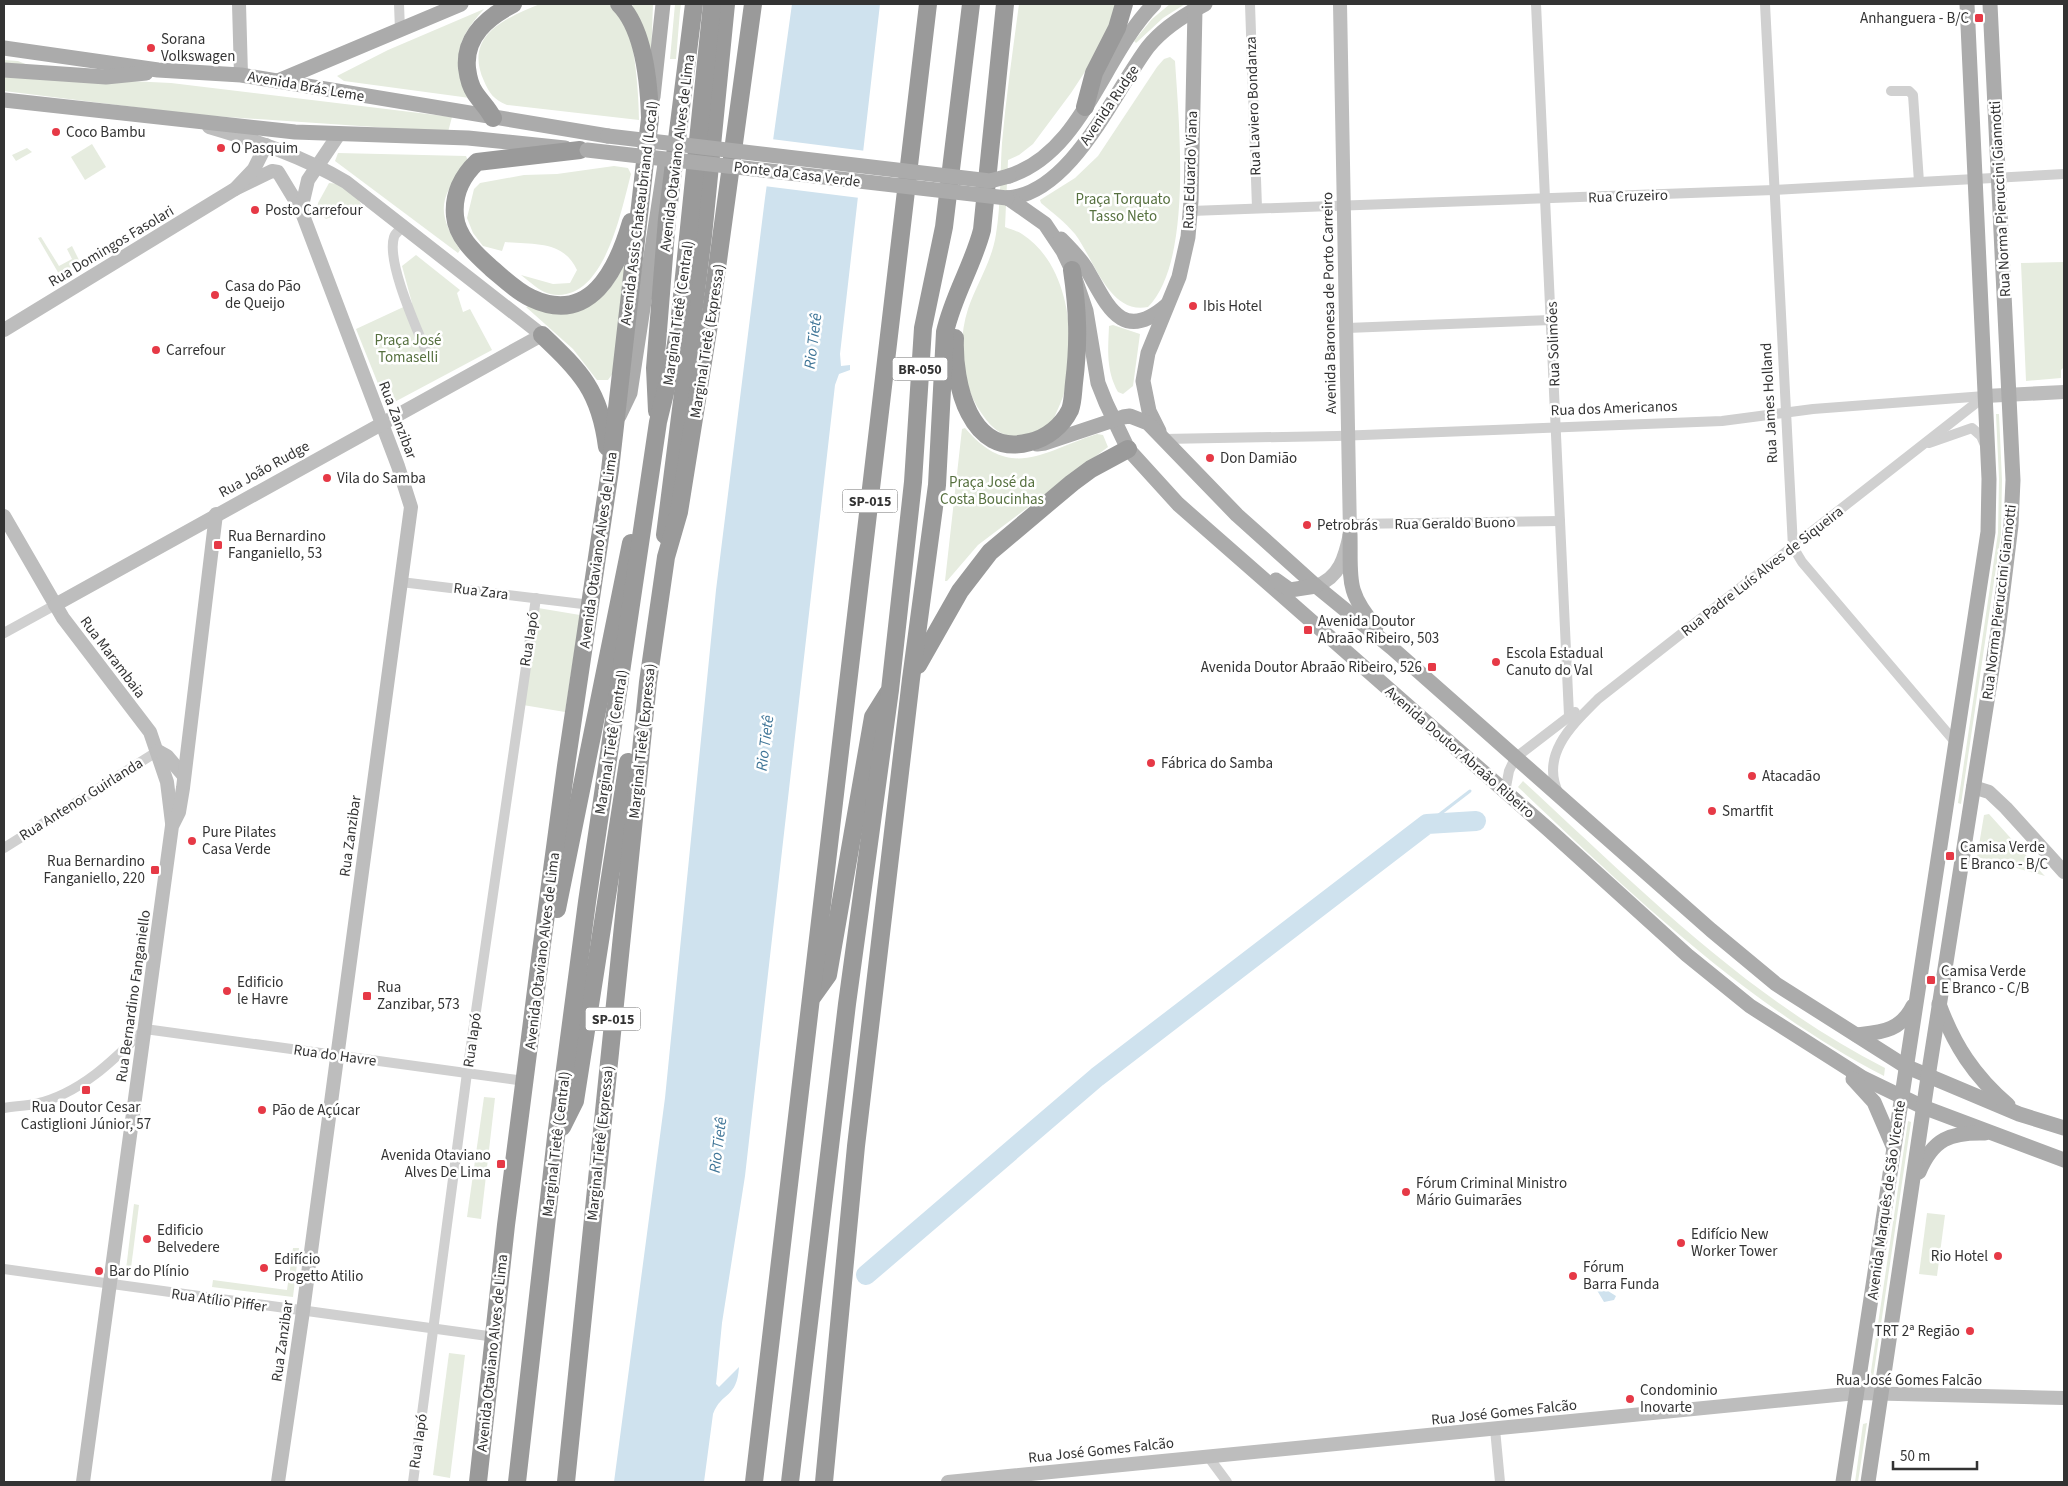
<svg xmlns="http://www.w3.org/2000/svg" width="2068" height="1486" font-family="'Source Sans 3',sans-serif">
	<rect width="100%" height="100%" fill="#fff"/>
	<g fill="#e6ecdf">
		<path d="M 540,4 L 609,4 C 613,8 620,12 623,17 C 635,36 639,97 639,120 L 507,105 C 494,100 489,93 484,81 C 463,35 506,18 540,4 Z"/>
		<path d="M 632,4 L 653,4 L 651,59 Z"/>
		<path d="M 675,4 L 681,4 L 680,11 L 676,59 L 670,59 Z"/>
		<path d="M 1019,4 L 1116,4 L 1113,29 L 1071,93 L 1033,144 L 1019,155 L 1008,160 L 1005,227 C 1010,229 1017,231 1022,234 C 1070,265 1076,339 1065,390 C 1062,402 1055,414 1051,426 C 1020,437 1004,446 982,414 C 961,384 957,343 968,309 C 977,283 992,261 996,234 C 1001,204 1000,173 1002,143 C 1006,97 1013,50 1019,4 Z"/>
		<path d="M 1170,4 L 1185,4 L 1163,18 L 1136,43 L 1134,41 L 1152,19 Z"/>
		<path d="M 484,9 C 453,44 455,55 470,98 L 344,81 L 337,76 L 388,50 Z"/>
		<path d="M 1170,57 L 1175,61 C 1179,122 1193,262 1148,307 C 1109,315 1094,259 1075,234 C 1065,222 1053,213 1041,203 L 1040,200 L 1075,178 L 1098,156 L 1157,67 L 1164,59 Z"/>
		<path d="M 4,60 L 18,61 L 45,72 L 47,77 L 171,83 L 452,117 L 448,132 L 198,115 L 4,91 Z"/>
		<path d="M 92,144 L 106,167 L 85,180 L 71,157 Z"/>
		<path d="M 27,148 L 32,152 L 16,161 L 12,155 Z"/>
		<path d="M 338,153 L 466,156 L 468,161 C 440,198 435,209 460,250 L 458,253 L 335,161 Z"/>
		<path d="M 614,166 L 628,168 L 631,174 C 621,211 604,305 550,294 C 540,292 529,281 521,275 L 553,284 L 570,283 L 577,270 C 563,240 534,245 505,242 L 502,251 L 483,246 L 473,233 L 467,218 L 474,189 L 480,183 L 524,175 L 557,174 Z"/>
		<path d="M 329,183 C 343,183 356,194 362,206 L 326,219 L 317,211 L 318,203 Z"/>
		<path d="M 41,237 L 59,266 L 72,259 L 67,249 L 72,246 L 80,262 L 59,274 L 38,238 Z"/>
		<path d="M 416,255 L 460,290 L 457,293 L 463,312 L 470,309 L 492,350 L 387,406 L 356,329 L 412,303 L 402,266 Z"/>
		<path d="M 628,257 L 613,373 L 608,380 L 597,380 L 573,349 L 526,307 L 529,306 C 542,312 552,313 567,311 C 602,305 613,288 628,257 Z"/>
		<path d="M 2064,262 L 2064,367 L 2061,370 L 2061,378 L 2026,381 L 2021,263 Z"/>
		<path d="M 1113,325 L 1140,334 L 1133,386 L 1123,394 L 1118,392 C 1106,370 1108,351 1109,326 Z"/>
		<path d="M 1996,414 L 1999,414 L 2002,480 L 2001,534 L 1961,804 L 1958,803 L 1998,533 L 1999,479 Z"/>
		<path d="M 965,428 C 1011,482 1043,451 1097,434 L 1103,435 L 1108,447 L 978,545 L 947,581 L 945,581 L 962,429 Z"/>
		<path d="M 538,608 L 580,615 L 565,712 L 523,705 Z"/>
		<path d="M 1523,781 C 1636,885 1747,998 1885,1068 L 1884,1076 C 1745,1004 1631,894 1518,787 Z"/>
		<path d="M 1989,814 L 2042,873 L 2045,876 L 1977,857 L 1984,815 Z"/>
		<path d="M 484,1097 L 495,1098 L 481,1219 L 467,1217 Z"/>
		<path d="M 1908,1121 L 1911,1122 L 1873,1378 L 1870,1378 Z"/>
		<path d="M 134,1204 L 139,1205 L 130,1276 L 126,1269 Z"/>
		<path d="M 1927,1213 L 1945,1215 L 1937,1276 L 1919,1274 Z"/>
		<path d="M 293,1248 L 299,1248 L 293,1297 L 212,1287 L 213,1280 L 287,1290 Z"/>
		<path d="M 449,1353 L 465,1355 L 450,1478 L 433,1475 Z"/>
		<path d="M 1867,1423 L 1858,1482 L 1855,1482 L 1863,1424 Z"/>
	</g>
	<g fill="#cfe2ee">
		<path d="M 792,4 L 880,4 L 840,354 L 841,366 L 850,365 L 850,370 L 839,374 L 835,385 L 745,1176 L 722,1323 L 716,1384 L 719,1387 L 739,1367 C 737,1399 722,1391 713,1414 L 704,1482 L 614,1482 L 665,1098 L 716,590 L 765,198 Z"/>
		<path d="M 1604,1280 L 1607,1281 L 1608,1291 L 1616,1296 L 1614,1300 L 1604,1302 L 1595,1287 Z"/>
	</g>
	<path fill="#fff" d="M 771,139 L 866,151 L 860,198 L 764,186 Z"/>
	<g fill="none" stroke-linecap="round" stroke-linejoin="round">
		<path stroke="#cfe2ee" stroke-width="3" d="M 1427,824 L 1470,791"/>
		<path stroke="#cfe2ee" stroke-width="20" d="M 866,1275 L 1097,1077 L 1427,824 L 1476,821"/>
		<g stroke="#d0d0d0" stroke-width="10">
			<path d="M 399,4 L 400,30"/>
			<path d="M 1250,4 L 1257,208"/>
			<path d="M 1536,4 L 1569,715"/>
			<path d="M 1765,4 L 1793,547 L 1802,562 L 1956,743"/>
			<path d="M 1891,91 L 1909,91 L 1913,95 L 1919,182"/>
			<path d="M 1191,211 L 1774,190 L 2064,174"/>
			<path d="M 404,226 C 401,229 395,233 394,237 C 386,263 418,331 428,356"/>
			<path d="M 1347,328 L 1552,320"/>
			<path d="M 1163,439 L 1337,436 L 1722,421 L 1813,409 L 1985,396"/>
			<path d="M 1929,443 L 1972,428 L 1981,436 L 1985,445"/>
			<path d="M 1350,524 L 1560,521"/>
			<path d="M 401,582 L 591,605"/>
			<path d="M 4,633 L 55,605"/>
			<path d="M 1505,792 L 1509,771 L 1515,758 L 1575,712"/>
			<path d="M 1559,794 C 1539,755 1573,724 1598,699 L 1985,396"/>
			<path d="M 4,848 L 158,751"/>
			<path d="M 4,1108 C 14,1106 25,1106 35,1104 C 80,1094 114,1060 145,1029 L 525,1081"/>
			<path d="M 4,1269 L 495,1337"/>
			<path d="M 1495,1429 L 1500,1482"/>
			<path d="M 1207,1455 L 1227,1482"/>
			<path d="M 413,1482 L 467,1073 L 536,598"/>
		</g>
		<g stroke="#bdbdbd" stroke-width="14">
			<path d="M 239,4 L 241,75"/>
			<path d="M 235,189 L 272,171 L 278,172 L 301,210 L 398,466 L 411,507 L 303,1311 L 278,1482"/>
			<path d="M 301,210 L 308,180 L 339,134"/>
			<path d="M 4,330 L 235,189 L 254,169 L 266,145"/>
			<path d="M 1985,396 L 2064,392"/>
			<path d="M 4,516 L 63,618 L 150,732 L 167,782 L 172,823"/>
			<path d="M 1316,586 C 1340,577 1345,557 1350,534 L 1340,4"/>
			<path d="M 55,605 L 542,335 L 346,182 C 304,157 257,141 209,127"/>
			<path d="M 158,751 L 167,756 L 184,776"/>
			<path d="M 1973,787 L 1989,792 L 2006,808 L 2064,872"/>
			<path d="M 83,1482 L 172,826 L 179,812 L 183,788 L 216,514"/>
			<path d="M 948,1482 L 1857,1393 L 2064,1398"/>
		</g>
		<g stroke="#ababab" stroke-width="15">
			<path d="M 4,48 L 158,70 L 241,75 L 608,136"/>
			<path d="M 4,70 L 106,77 L 146,73"/>
			<path d="M 278,81 L 461,4"/>
			<path d="M 653,97 L 663,4"/>
			<path d="M 4,100 L 295,132 L 468,138 L 565,148"/>
			<path d="M 1009,176 C 1083,152 1103,55 1154,4"/>
			<path d="M 1007,198 C 1071,194 1114,92 1148,47 C 1163,28 1184,15 1205,4"/>
			<path d="M 1008,198 L 1045,224 L 1063,251 L 1072,270 L 1086,311 L 1098,383 L 1106,403 L 1128,449 L 1178,504 L 1548,829 L 1687,955 L 1750,1006 L 1863,1078 L 1923,1107 L 2064,1160"/>
			<path d="M 1061,239 C 1070,248 1079,257 1086,268 C 1107,304 1121,345 1167,305"/>
			<path d="M 619,416 L 630,393 L 665,164"/>
			<path d="M 1159,431 L 1149,411 L 1143,381 L 1148,353 L 1179,277 L 1188,237 L 1191,201 L 1195,9"/>
			<path d="M 1037,444 L 1045,443 L 1123,417 L 1130,416 L 1148,423 L 1237,515 L 1316,586 L 1392,648 L 1711,930 L 1776,984 L 1905,1066 L 2019,1114 L 2064,1128"/>
			<path d="M 1350,534 C 1351,579 1345,591 1376,627"/>
			<path d="M 1276,580 L 1290,590 L 1316,586"/>
			<path d="M 1939,1004 C 1954,1045 1974,1076 2008,1105"/>
			<path d="M 1857,1035 C 1881,1032 1901,1031 1913,1006"/>
			<path d="M 1853,1079 L 1874,1102 L 1893,1146"/>
			<path d="M 1919,1172 C 1933,1139 1950,1132 1985,1133"/>
			<path d="M 1843,1482 L 1988,532 L 1989,479 L 1967,4"/>
			<path d="M 1868,1482 L 1928,1077 L 1998,631 L 2011,525 L 2013,480 L 1990,4"/>
		</g>
		<g stroke="#9a9a9a" stroke-width="18">
			<path d="M 1085,107 L 1094,73 L 1117,28 L 1124,4"/>
			<path d="M 493,118 C 488,108 481,102 475,93 C 470,86 468,76 467,68 C 464,36 488,17 513,4"/>
			<path d="M 580,150 L 477,162 C 462,176 453,195 455,216 C 457,238 476,254 491,268 C 503,278 516,291 531,298 C 590,326 617,270 631,222"/>
			<path d="M 542,335 C 581,372 600,391 607,447"/>
			<path d="M 955,338 C 953,383 970,459 1030,442 C 1047,438 1062,426 1070,410 C 1073,402 1073,392 1074,383 C 1079,342 1078,311 1072,270"/>
			<path d="M 657,411 L 655,368 L 667,219 L 694,4"/>
			<path d="M 665,535 L 703,236 L 726,4"/>
			<path d="M 918,665 L 960,591 L 990,552 L 1072,483 L 1091,469 L 1128,449"/>
			<path d="M 557,909 L 631,543"/>
			<path d="M 813,996 L 828,975 L 873,717 L 888,693"/>
			<path d="M 562,1127 L 575,1101 L 628,762"/>
			<path d="M 478,1482 L 506,1225 L 540,959 L 566,766 L 610,470 L 650,118 C 649,84 644,29 619,4"/>
			<path d="M 517,1482 L 556,1137 L 587,902 L 658,422 L 674,356 L 679,325 L 712,4"/>
			<path d="M 566,1482 L 648,682 L 666,557 L 679,512 L 711,312 L 753,4"/>
			<path d="M 754,1482 L 928,4"/>
			<path d="M 790,1482 L 847,1004 L 890,690 L 913,482 L 923,328 L 944,227 L 971,4"/>
			<path d="M 824,1482 L 856,1146 L 911,679 L 937,485 L 945,332 C 953,296 973,265 982,230 L 1005,4"/>
		</g>
		<g stroke="#ababab" stroke-width="15">
			<path d="M 608,136 L 990,181 L 1009,176"/>
			<path d="M 587,150 L 1007,198"/>
		</g>
	</g>
	<g fill="#e63946" stroke="#fff" stroke-width="2">
		<rect x="1974" y="13" width="10" height="10" rx="2.5"/>
		<circle cx="151" cy="48" r="5"/>
		<circle cx="56" cy="132" r="5"/>
		<circle cx="221" cy="148" r="5"/>
		<circle cx="255" cy="210" r="5"/>
		<circle cx="215" cy="295" r="5"/>
		<circle cx="1193" cy="306" r="5"/>
		<circle cx="156" cy="350" r="5"/>
		<circle cx="1210" cy="458" r="5"/>
		<circle cx="327" cy="478" r="5"/>
		<circle cx="1307" cy="525" r="5"/>
		<rect x="213" y="540" width="10" height="10" rx="2.5"/>
		<rect x="1303" y="625" width="10" height="10" rx="2.5"/>
		<circle cx="1496" cy="662" r="5"/>
		<rect x="1427" y="662" width="10" height="10" rx="2.5"/>
		<circle cx="1151" cy="763" r="5"/>
		<circle cx="1752" cy="776" r="5"/>
		<circle cx="1712" cy="811" r="5"/>
		<circle cx="192" cy="841" r="5"/>
		<rect x="1945" y="851" width="10" height="10" rx="2.5"/>
		<rect x="150" y="865" width="10" height="10" rx="2.5"/>
		<rect x="1926" y="975" width="10" height="10" rx="2.5"/>
		<circle cx="227" cy="991" r="5"/>
		<rect x="362" y="991" width="10" height="10" rx="2.5"/>
		<rect x="81" y="1085" width="10" height="10" rx="2.5"/>
		<circle cx="262" cy="1110" r="5"/>
		<rect x="496" y="1159" width="10" height="10" rx="2.5"/>
		<circle cx="1406" cy="1192" r="5"/>
		<circle cx="147" cy="1239" r="5"/>
		<circle cx="1681" cy="1243" r="5"/>
		<circle cx="1998" cy="1256" r="5"/>
		<circle cx="264" cy="1268" r="5"/>
		<circle cx="99" cy="1271" r="5"/>
		<circle cx="1573" cy="1276" r="5"/>
		<circle cx="1970" cy="1331" r="5"/>
		<circle cx="1630" cy="1399" r="5"/>
	</g>
	<g text-anchor="middle" stroke-width="5" stroke-linejoin="round" paint-order="stroke">
		<g fill="#fff" stroke="#707070" stroke-width="1">
			<rect x="892.5" y="357.5" width="55" height="23" rx="4"/>
			<rect x="842.5" y="489.5" width="55" height="23" rx="4"/>
			<rect x="585.5" y="1007.5" width="55" height="23" rx="4"/>
		</g>
		<g font-size="14" font-weight="bold" fill="#333">
			<text x="920" y="374">BR-050</text>
			<text x="870" y="506">SP-015</text>
			<text x="613" y="1024">SP-015</text>
		</g>
		<g font-size="15" fill="#333" stroke="#fff" text-anchor="start">
			<text x="1969" y="23" text-anchor="end">Anhanguera - B/C</text>
			<text x="161" y="44">Sorana<tspan x="161" dy="17">Volkswagen</tspan></text>
			<text x="66" y="137">Coco Bambu</text>
			<text x="231" y="153">O Pasquim</text>
			<text x="265" y="215">Posto Carrefour</text>
			<text x="225" y="291">Casa do Pão<tspan x="225" dy="17">de Queijo</tspan></text>
			<text x="1203" y="311">Ibis Hotel</text>
			<text x="166" y="355">Carrefour</text>
			<text x="1220" y="463">Don Damião</text>
			<text x="337" y="483">Vila do Samba</text>
			<text x="1317" y="530">Petrobrás</text>
			<text x="228" y="541">Rua Bernardino<tspan x="228" dy="17">Fanganiello, 53</tspan></text>
			<text x="1318" y="626">Avenida Doutor<tspan x="1318" dy="17">Abraão Ribeiro, 503</tspan></text>
			<text x="1506" y="658">Escola Estadual<tspan x="1506" dy="17">Canuto do Val</tspan></text>
			<text x="1422" y="672" text-anchor="end">Avenida Doutor Abraão Ribeiro, 526</text>
			<text x="1161" y="768">Fábrica do Samba</text>
			<text x="1762" y="781">Atacadão</text>
			<text x="1722" y="816">Smartfit</text>
			<text x="202" y="837">Pure Pilates<tspan x="202" dy="17">Casa Verde</tspan></text>
			<text x="1960" y="852">Camisa Verde<tspan x="1960" dy="17">E Branco - B/C</tspan></text>
			<text x="145" y="866" text-anchor="end">Rua Bernardino<tspan x="145" dy="17">Fanganiello, 220</tspan></text>
			<text x="1941" y="976">Camisa Verde<tspan x="1941" dy="17">E Branco - C/B</tspan></text>
			<text x="237" y="987">Edificio<tspan x="237" dy="17">le Havre</tspan></text>
			<text x="377" y="992">Rua<tspan x="377" dy="17">Zanzibar, 573</tspan></text>
			<text x="86" y="1112" text-anchor="middle">Rua Doutor Cesar<tspan x="86" dy="17">Castiglioni Júnior, 57</tspan></text>
			<text x="272" y="1115">Pão de Açúcar</text>
			<text x="491" y="1160" text-anchor="end">Avenida Otaviano<tspan x="491" dy="17">Alves De Lima</tspan></text>
			<text x="1416" y="1188">Fórum Criminal Ministro<tspan x="1416" dy="17">Mário Guimarães</tspan></text>
			<text x="157" y="1235">Edificio<tspan x="157" dy="17">Belvedere</tspan></text>
			<text x="1691" y="1239">Edifício New<tspan x="1691" dy="17">Worker Tower</tspan></text>
			<text x="1988" y="1261" text-anchor="end">Rio Hotel</text>
			<text x="274" y="1264">Edifício<tspan x="274" dy="17">Progetto Atilio</tspan></text>
			<text x="1583" y="1272">Fórum<tspan x="1583" dy="17">Barra Funda</tspan></text>
			<text x="109" y="1276">Bar do Plínio</text>
			<text x="1960" y="1336" text-anchor="end">TRT 2ª Região</text>
			<text x="1640" y="1395">Condominio<tspan x="1640" dy="17">Inovarte</tspan></text>
		</g>
		<g font-size="15" fill="#333" stroke="#fff">
			<text transform="translate(306 86) rotate(10)" y="5">Avenida Brás Leme</text>
			<text transform="translate(1109 105) rotate(-56)" y="5">Avenida Rudge</text>
			<text transform="translate(1253 106) rotate(-92)" y="5">Rua Laviero Bondanza</text>
			<text transform="translate(677 153) rotate(-83)" y="5">Avenida Otaviano Alves de Lima</text>
			<text transform="translate(1190 170) rotate(-88)" y="5">Rua Eduardo Viana</text>
			<text transform="translate(797 174) rotate(7)" y="5">Ponte da Casa Verde</text>
			<text transform="translate(1628 196) rotate(-2)" y="5">Rua Cruzeiro</text>
			<text transform="translate(2000 199) rotate(-93)" y="5">Rua Norma Pieruccini Giannotti</text>
			<text transform="translate(639 213) rotate(-83)" y="5">Avenida Assis Chateaubriand (Local)</text>
			<text transform="translate(111 246) rotate(-31)" y="5">Rua Domingos Fasolari</text>
			<text transform="translate(1329 303) rotate(-91)" y="5">Avenida Baronesa de Porto Carreiro</text>
			<text transform="translate(678 313) rotate(-82)" y="5">Marginal Tietê (Central)</text>
			<text transform="translate(707 341) rotate(-81)" y="5">Marginal Tietê (Expressa)</text>
			<text transform="translate(1553 344) rotate(-92)" y="5">Rua Solimões</text>
			<text transform="translate(1769 403) rotate(-93)" y="5">Rua James Holland</text>
			<text transform="translate(1614 408) rotate(-2)" y="5">Rua dos Americanos</text>
			<text transform="translate(398 420) rotate(69)" y="5">Rua Zanzibar</text>
			<text transform="translate(264 469) rotate(-29)" y="5">Rua João Rudge</text>
			<text transform="translate(1455 523) rotate(-1)" y="5">Rua Geraldo Buono</text>
			<text transform="translate(598 550) rotate(-82)" y="5">Avenida Otaviano Alves de Lima</text>
			<text transform="translate(1762 571) rotate(-38)" y="5">Rua Padre Luís Alves de Siqueira</text>
			<text transform="translate(481 591) rotate(7)" y="5">Rua Zara</text>
			<text transform="translate(1999 602) rotate(-83)" y="5">Rua Norma Pieruccini Giannotti</text>
			<text transform="translate(529 639) rotate(-81)" y="5">Rua Iapó</text>
			<text transform="translate(113 657) rotate(53)" y="5">Rua Marambaia</text>
			<text transform="translate(642 741) rotate(-84)" y="5">Marginal Tietê (Expressa)</text>
			<text transform="translate(611 742) rotate(-81)" y="5">Marginal Tietê (Central)</text>
			<text transform="translate(1460 752) rotate(41)" y="5">Avenida Doutor Abraão Ribeiro</text>
			<text transform="translate(81 799) rotate(-32)" y="5">Rua Antenor Guirlanda</text>
			<text transform="translate(350 836) rotate(-82)" y="5">Rua Zanzibar</text>
			<text transform="translate(542 951) rotate(-83)" y="5">Avenida Otaviano Alves de Lima</text>
			<text transform="translate(133 996) rotate(-82)" y="5">Rua Bernardino Fanganiello</text>
			<text transform="translate(472 1040) rotate(-82)" y="5">Rua Iapó</text>
			<text transform="translate(335 1055) rotate(8)" y="5">Rua do Havre</text>
			<text transform="translate(600 1143) rotate(-84)" y="5">Marginal Tietê (Expressa)</text>
			<text transform="translate(556 1144) rotate(-83)" y="5">Marginal Tietê (Central)</text>
			<text transform="translate(1886 1200) rotate(-82)" y="5">Avenida Marquês de São Vicente</text>
			<text transform="translate(219 1300) rotate(8)" y="5">Rua Atílio Piffer</text>
			<text transform="translate(282 1341) rotate(-82)" y="5">Rua Zanzibar</text>
			<text transform="translate(492 1353) rotate(-84)" y="5">Avenida Otaviano Alves de Lima</text>
			<text x="1909" y="1385">Rua José Gomes Falcão</text>
			<text transform="translate(1504 1412) rotate(-6)" y="5">Rua José Gomes Falcão</text>
			<text transform="translate(418 1441) rotate(-82)" y="5">Rua Iapó</text>
			<text transform="translate(1101 1450) rotate(-6)" y="5">Rua José Gomes Falcão</text>
		</g>
		<g font-size="15" fill="#56703f" stroke="#fff">
			<text x="1123" y="204">Praça Torquato<tspan x="1123" dy="17">Tasso Neto</tspan></text>
			<text x="408" y="345">Praça José<tspan x="408" dy="17">Tomaselli</tspan></text>
			<text x="992" y="487">Praça José da<tspan x="992" dy="17">Costa Boucinhas</tspan></text>
		</g>
		<g font-size="16" font-style="italic" fill="#3f7597" stroke="#fff">
			<text transform="translate(812 341) rotate(-83)" y="6">Rio Tietê</text>
			<text transform="translate(764 743) rotate(-83)" y="6">Rio Tietê</text>
			<text transform="translate(717 1145) rotate(-83)" y="6">Rio Tietê</text>
		</g>
	</g>
	<rect width="2068" height="1486" fill="none" stroke="#333333" stroke-width="10"/>
	<path d="M1893 1461v8h84v-8" fill="none" stroke="#333333" stroke-width="2.5"/>
	<text x="1900" y="1461" font-size="15" fill="#333333" stroke="#ffffff" stroke-width="4" paint-order="stroke">50 m</text>
</svg>
